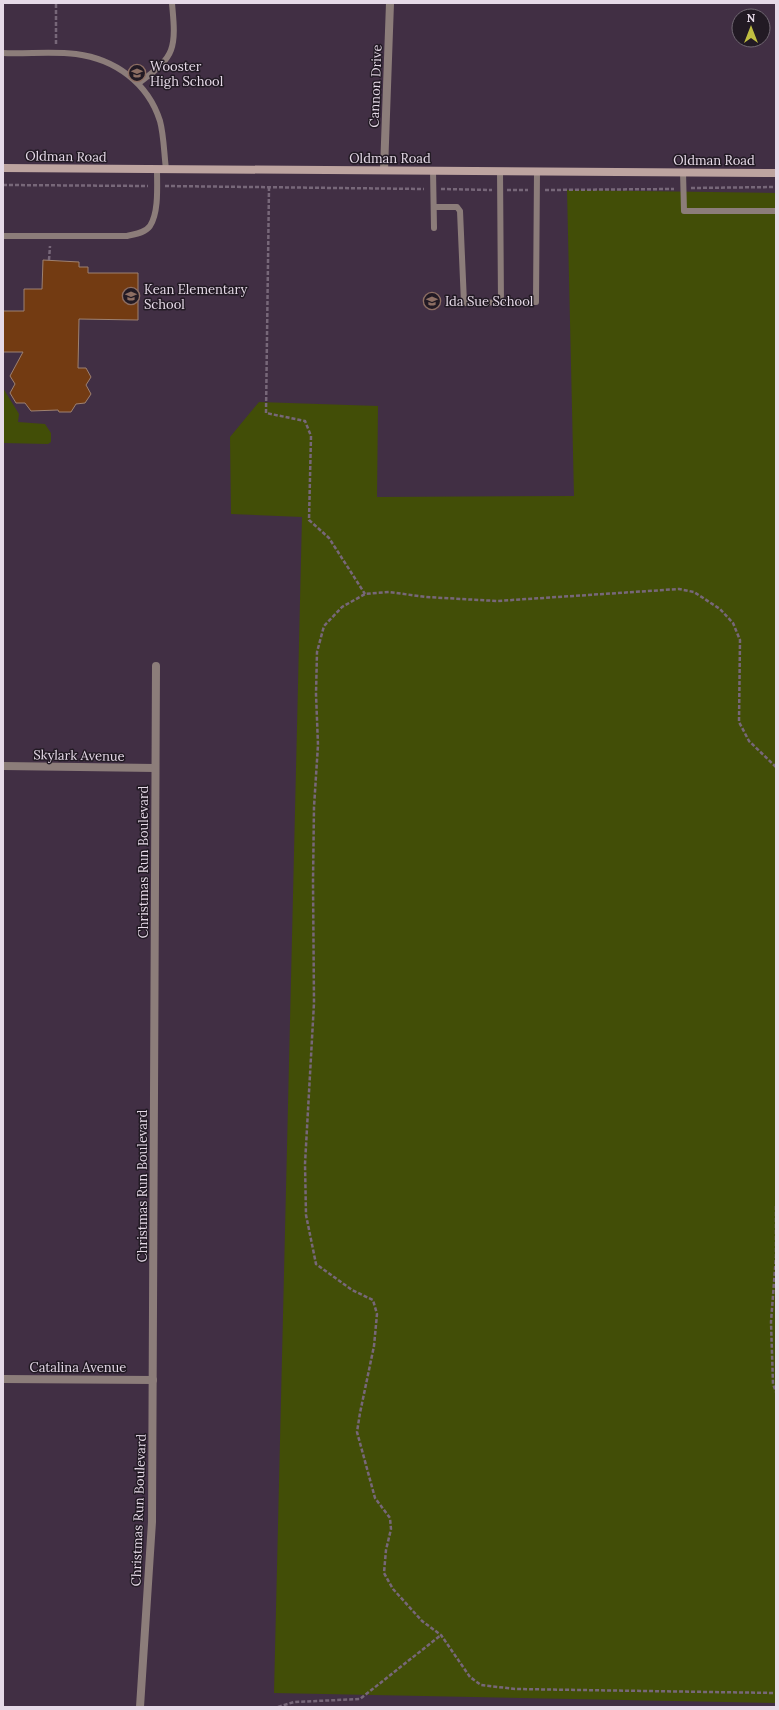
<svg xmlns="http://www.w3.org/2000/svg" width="779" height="1710" font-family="Lora,serif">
	<rect width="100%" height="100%" fill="#412f44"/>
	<g fill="#424e07">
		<path d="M 567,190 L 776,193 L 776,1703 L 274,1693 L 302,517 L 231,514 L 230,437 L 259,402 L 378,406 L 377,497 L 574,496 Z"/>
		<path d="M 3,388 L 19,414 L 18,422 L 45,424 L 51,433 L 51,442 L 48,444 L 3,443 Z"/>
	</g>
	<path fill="#733b12" stroke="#9e8170" d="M 43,260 L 79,262 L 79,267 L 88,267 L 88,273 L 138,273 L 138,320 L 79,319 L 78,368 L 86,368 L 91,377 L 86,385 L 91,394 L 85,403 L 76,404 L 71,412 L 59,412 L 58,410 L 31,411 L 25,403 L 16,403 L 10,393 L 15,384 L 10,376 L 23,352 L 3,352 L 3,311 L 24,311 L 24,289 L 42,289 Z"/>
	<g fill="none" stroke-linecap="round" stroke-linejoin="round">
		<g stroke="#776779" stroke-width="2.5" stroke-dasharray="4 2" stroke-linecap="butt">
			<path d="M 56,44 L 56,3"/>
			<path d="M 3,185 L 148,186"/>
			<path d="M 165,186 L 424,189"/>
			<path d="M 269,187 L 266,413 L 305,421 L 311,436 L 309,520 L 329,538 L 365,594"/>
			<path d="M 691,188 L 776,187"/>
			<path d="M 441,189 L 492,190"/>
			<path d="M 507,190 L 528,190"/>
			<path d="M 545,190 L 674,189"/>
			<path d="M 49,260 L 50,246"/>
			<path d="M 776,767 L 749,741 L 739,722 L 740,640 L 733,623 L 720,609 L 694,592 L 679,589 L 497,601 L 426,597 L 389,592 L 365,594 L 342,607 L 324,626 L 317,652 L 316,694 L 318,745 L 314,807 L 313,882 L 314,1003 L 305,1164 L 306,1215 L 316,1264 L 352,1290 L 373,1300 L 377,1314 L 374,1346 L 360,1413 L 357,1432 L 375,1498 L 390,1518 L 391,1529 L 386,1550 L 384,1573 L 393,1589 L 422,1621 L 441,1635 L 470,1677 L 481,1685 L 515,1689 L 776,1693"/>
			<path d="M 776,1206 L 776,1256 L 771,1322 L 773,1384 L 776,1392"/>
			<path d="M 278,1707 L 294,1702 L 360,1699 L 441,1635"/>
		</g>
		<g stroke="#8c7d7a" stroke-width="6">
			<path d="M 3,53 C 27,54 53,51 76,54 C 115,59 148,83 160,121 C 164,136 164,154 166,169"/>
			<path d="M 139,83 C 150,74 166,64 171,50 C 176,36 173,17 172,3"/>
			<path d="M 433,170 L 434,228"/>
			<path d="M 500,171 L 501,303"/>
			<path d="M 683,172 L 684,211 L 776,211"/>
			<path d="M 434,207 L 457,207 L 460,211 L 464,303 L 536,302 L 537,171"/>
			<path d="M 3,236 L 127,236 C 135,234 145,233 150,226 C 159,212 157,186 157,170"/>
		</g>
		<g stroke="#8c7d7a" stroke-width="8">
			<path d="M 384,170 L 390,3"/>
			<path d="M 3,766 L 155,768"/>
			<path d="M 3,1379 L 153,1380"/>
			<path d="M 140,1707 L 152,1522 L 156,666"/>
		</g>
		<path stroke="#bda4a0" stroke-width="8" d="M 3,168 L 776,173"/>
	</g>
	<defs>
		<symbol id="school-ring" viewBox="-11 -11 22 22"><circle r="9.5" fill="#221a24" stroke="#8d6e63" stroke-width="1.5"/><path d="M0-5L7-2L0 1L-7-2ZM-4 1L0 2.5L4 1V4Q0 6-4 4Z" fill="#8d6e63"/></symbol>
	</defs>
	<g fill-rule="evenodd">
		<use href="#school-ring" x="127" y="63" width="20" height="20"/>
		<use href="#school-ring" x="121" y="286" width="20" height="20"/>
		<use href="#school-ring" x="422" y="291" width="20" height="20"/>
	</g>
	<g text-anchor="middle" stroke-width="3" stroke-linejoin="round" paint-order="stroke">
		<g font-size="13" fill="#e6dae8" stroke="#221a24" text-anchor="start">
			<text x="150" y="71">Wooster<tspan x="150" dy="15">High School</tspan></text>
			<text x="144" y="294">Kean Elementary<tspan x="144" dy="15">School</tspan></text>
			<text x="445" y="306">Ida Sue School</text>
		</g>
		<g font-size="13" fill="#e6dae8" stroke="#221a24">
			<text transform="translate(375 86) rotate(-88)" y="5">Cannon Drive</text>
			<text transform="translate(66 156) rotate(1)" y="5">Oldman Road</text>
			<text x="390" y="163">Oldman Road</text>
			<text x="714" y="165">Oldman Road</text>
			<text transform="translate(79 755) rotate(1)" y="5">Skylark Avenue</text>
			<text transform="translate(143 862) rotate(-90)" y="5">Christmas Run Boulevard</text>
			<text transform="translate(142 1186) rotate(-90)" y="5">Christmas Run Boulevard</text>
			<text x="78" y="1372">Catalina Avenue</text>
			<text transform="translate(138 1510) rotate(-88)" y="5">Christmas Run Boulevard</text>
		</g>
	</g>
	<rect width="779" height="1710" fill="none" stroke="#e6dae8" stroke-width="8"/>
	<g transform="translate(751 28)"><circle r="19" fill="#221a24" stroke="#706772"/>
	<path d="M0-3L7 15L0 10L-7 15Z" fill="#c0be41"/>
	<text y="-6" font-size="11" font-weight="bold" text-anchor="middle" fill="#e6dae8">N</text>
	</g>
</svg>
